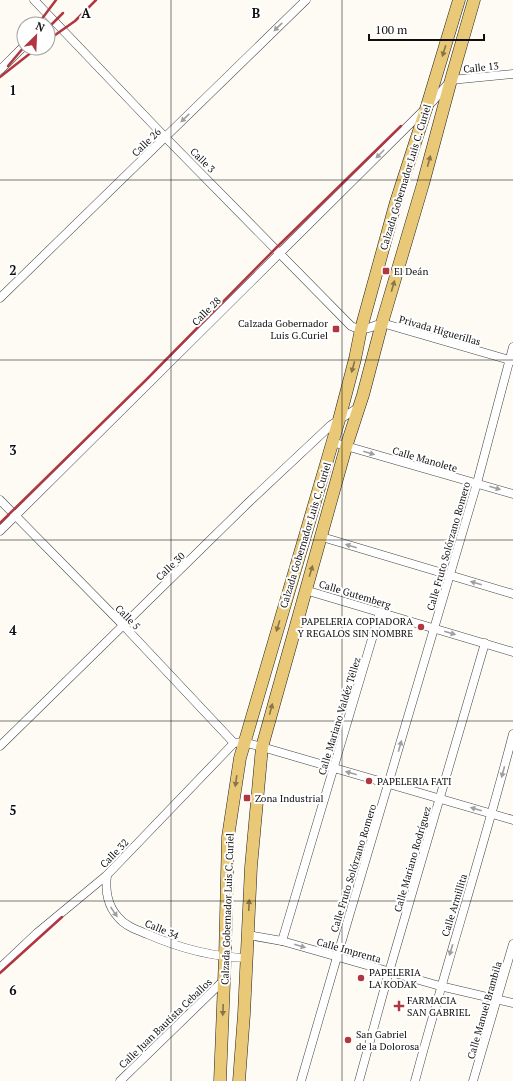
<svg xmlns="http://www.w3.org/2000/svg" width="513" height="1081" font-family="'PT Serif',serif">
	<rect width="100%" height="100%" fill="#fdfbf3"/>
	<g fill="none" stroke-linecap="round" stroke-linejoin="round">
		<defs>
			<g id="minor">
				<path d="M 34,0 L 165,137 L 351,326 C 362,332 372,327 382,323 L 513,361"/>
				<path d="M 0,70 L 24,46"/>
				<path d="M 0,298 L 306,0"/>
				<path d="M 332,442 L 513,494"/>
				<path d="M 0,500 L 123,625 L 234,743 L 243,742 L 262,747 L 513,820"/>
				<path d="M 0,531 L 433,101 L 451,80 L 513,74"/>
				<path d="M 322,537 L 513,594"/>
				<path d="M 305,590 L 513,652"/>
				<path d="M 0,746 L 249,502 L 331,425 L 359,407"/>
				<path d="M 107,875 C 105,891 107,905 118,917 C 125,926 137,930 147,934 C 179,948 212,957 247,958"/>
				<path d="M 248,935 L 282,941 L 440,986 L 513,1003"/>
				<path d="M 282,941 L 380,612"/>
				<path d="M 0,968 L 37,933 L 107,875 L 234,743"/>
				<path d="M 120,1081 L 224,980"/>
				<path d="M 301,1081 L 337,957 L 477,483 L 513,347"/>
				<path d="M 359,1081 L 389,972 L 485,643"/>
				<path d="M 415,1081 C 446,965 483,850 513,734"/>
				<path d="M 473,1081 L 513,944"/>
			</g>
			<g id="primary">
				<path d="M 220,1081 L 225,957 L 228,837 L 240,758 L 339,420 L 355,359 L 361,329 L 396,202 L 427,106 L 459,0"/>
				<path d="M 239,1081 L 244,1014 L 251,867 L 262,747 L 346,447 L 363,395 L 382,323 L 423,184 L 451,80 L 474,0"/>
			</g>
		</defs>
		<use href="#minor" stroke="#424242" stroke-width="9"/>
		<use href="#primary" stroke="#202020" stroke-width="13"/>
		<use href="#minor" stroke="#fff" stroke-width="8"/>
		<use href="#primary" stroke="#e9c977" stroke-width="12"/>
		<g stroke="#b03741" stroke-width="2.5">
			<path d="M 38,24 L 56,0"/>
			<path d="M 48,28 L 63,13"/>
			<path d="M 48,40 L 75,21 L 96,0"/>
			<path d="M 8,66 L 24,47"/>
			<path d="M 0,77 L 37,48"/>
			<path d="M 0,523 L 146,380 L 276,248 L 401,126"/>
			<path d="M 0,973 L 62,917"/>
		</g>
	</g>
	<defs><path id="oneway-solid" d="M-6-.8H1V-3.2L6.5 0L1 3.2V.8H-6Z"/></defs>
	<g fill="#9f9f9f">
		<use href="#oneway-solid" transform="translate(278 27) rotate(136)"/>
		<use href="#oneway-solid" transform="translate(185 118) rotate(136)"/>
		<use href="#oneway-solid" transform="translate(380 154) rotate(135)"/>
		<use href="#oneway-solid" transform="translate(369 453) rotate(16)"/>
		<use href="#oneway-solid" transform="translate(495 488) rotate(16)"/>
		<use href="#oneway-solid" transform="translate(351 546) rotate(-163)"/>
		<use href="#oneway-solid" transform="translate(476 583) rotate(-164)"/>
		<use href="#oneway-solid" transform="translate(450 633) rotate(16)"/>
		<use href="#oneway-solid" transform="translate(400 746) rotate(-74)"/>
		<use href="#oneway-solid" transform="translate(503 772) rotate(105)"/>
		<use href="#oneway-solid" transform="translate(351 773) rotate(-164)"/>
		<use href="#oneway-solid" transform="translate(476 809) rotate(-164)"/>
		<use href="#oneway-solid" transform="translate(114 912) rotate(56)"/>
		<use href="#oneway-solid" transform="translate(300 946) rotate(16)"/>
		<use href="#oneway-solid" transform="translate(451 950) rotate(107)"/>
	</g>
	<g fill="#877548">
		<use href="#oneway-solid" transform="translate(444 51) rotate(107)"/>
		<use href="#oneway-solid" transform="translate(429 161) rotate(-75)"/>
		<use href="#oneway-solid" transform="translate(393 286) rotate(-74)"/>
		<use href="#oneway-solid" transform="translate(353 367) rotate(105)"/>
		<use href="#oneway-solid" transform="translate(311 571) rotate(-73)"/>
		<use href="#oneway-solid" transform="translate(278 626) rotate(107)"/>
		<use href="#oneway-solid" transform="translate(271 709) rotate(-75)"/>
		<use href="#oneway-solid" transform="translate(236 781) rotate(98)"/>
		<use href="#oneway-solid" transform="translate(249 905) rotate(-87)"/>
		<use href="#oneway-solid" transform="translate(223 1010) rotate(92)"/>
	</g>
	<path fill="none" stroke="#0f0f0f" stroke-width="1" stroke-opacity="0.55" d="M 171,0 L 171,1081M 342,0 L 342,1081M 0,180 L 513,180M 0,360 L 513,360M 0,540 L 513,540M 0,721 L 513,721M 0,901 L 513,901"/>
	<g fill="#b03741" stroke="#fff" stroke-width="1.5">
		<rect x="382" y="267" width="8" height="8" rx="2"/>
		<rect x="332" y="325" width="8" height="8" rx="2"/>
		<circle cx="421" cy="627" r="4"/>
		<circle cx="369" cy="781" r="4"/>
		<rect x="243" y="794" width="8" height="8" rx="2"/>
		<circle cx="361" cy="978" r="4"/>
		<path d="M397 1000h4v4h4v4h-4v4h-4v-4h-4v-4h4z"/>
		<circle cx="348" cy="1040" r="4"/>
	</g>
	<g text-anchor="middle" stroke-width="4" stroke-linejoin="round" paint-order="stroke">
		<g font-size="10" fill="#0f0f0f" stroke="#fff">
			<text transform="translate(481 67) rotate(-6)" y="4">Calle 13</text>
			<text transform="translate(146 142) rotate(-44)" y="4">Calle 26</text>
			<text transform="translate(203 160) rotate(45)" y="4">Calle 3</text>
			<text transform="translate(405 177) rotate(-73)" y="4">Calzada Gobernador Luis C. Curiel</text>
			<text transform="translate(206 311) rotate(-45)" y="4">Calle 28</text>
			<text transform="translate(440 330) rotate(16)" y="4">Privada Higuerillas</text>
			<text transform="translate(425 459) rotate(16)" y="4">Calle Manolete</text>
			<text transform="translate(305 535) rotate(-73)" y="4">Calzada Gobernador Luis C. Curiel</text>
			<text transform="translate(448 546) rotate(-74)" y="4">Calle Fruto Solórzano Romero</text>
			<text transform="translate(170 566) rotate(-44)" y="4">Calle 30</text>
			<text transform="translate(355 594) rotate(17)" y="4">Calle Gutemberg</text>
			<text transform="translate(128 617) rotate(46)" y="4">Calle 5</text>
			<text transform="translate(339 716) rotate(-73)" y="4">Calle Mariano Valdéz Téllez</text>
			<text transform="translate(114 853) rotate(-46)" y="4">Calle 32</text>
			<text transform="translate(412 859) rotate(-74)" y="4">Calle Mariano Rodríguez</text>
			<text transform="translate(353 868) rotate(-73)" y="4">Calle Fruto Solórzano Romero</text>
			<text transform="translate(454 905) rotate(-73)" y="4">Calle Armillita</text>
			<text transform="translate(227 909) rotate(-88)" y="4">Calzada Gobernador Luis C. Curiel</text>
			<text transform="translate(162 929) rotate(22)" y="4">Calle 34</text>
			<text transform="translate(349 950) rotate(16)" y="4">Calle Imprenta</text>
			<text transform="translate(484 1010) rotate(-74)" y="4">Calle Manuel Brambila</text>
			<text transform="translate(165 1023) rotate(-44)" y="4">Calle Juan Bautista Ceballos</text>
		</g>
		<g font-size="10" fill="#0f0f0f" stroke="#fff" text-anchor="start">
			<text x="394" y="275">El Deán</text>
			<text x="328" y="327" text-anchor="end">Calzada Gobernador<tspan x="328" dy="12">Luis G.Curiel</tspan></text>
			<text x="413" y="625" text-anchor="end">PAPELERIA COPIADORA<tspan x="413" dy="12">Y REGALOS SIN NOMBRE</tspan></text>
			<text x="377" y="785">PAPELERIA FATI</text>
			<text x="255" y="802">Zona Industrial</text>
			<text x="369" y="976">PAPELERIA<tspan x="369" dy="12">LA KODAK</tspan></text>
			<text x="407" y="1004">FARMACIA<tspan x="407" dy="12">SAN GABRIEL</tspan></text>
			<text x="356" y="1038">San Gabriel<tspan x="356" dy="12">de la Dolorosa</tspan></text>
		</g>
	</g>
	<g font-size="13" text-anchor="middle" font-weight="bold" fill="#0f0f0f" stroke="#fff" stroke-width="4" stroke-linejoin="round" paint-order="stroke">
		<text x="86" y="18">A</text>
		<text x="256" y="18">B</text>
		<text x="13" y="95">1</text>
		<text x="13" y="275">2</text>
		<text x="13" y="455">3</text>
		<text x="13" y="635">4</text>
		<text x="13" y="815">5</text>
		<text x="13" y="995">6</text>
	</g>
	<g transform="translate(36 36) rotate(24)"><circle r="19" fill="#ffffff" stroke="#9f9f9f"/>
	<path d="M0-3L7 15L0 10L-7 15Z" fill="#b03741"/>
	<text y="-6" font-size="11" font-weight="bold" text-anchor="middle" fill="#0f0f0f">N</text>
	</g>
	<path d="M369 34v6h115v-6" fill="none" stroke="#0f0f0f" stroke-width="2"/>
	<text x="375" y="34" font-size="12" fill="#0f0f0f" stroke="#ffffff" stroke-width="3" paint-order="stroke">100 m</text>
</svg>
